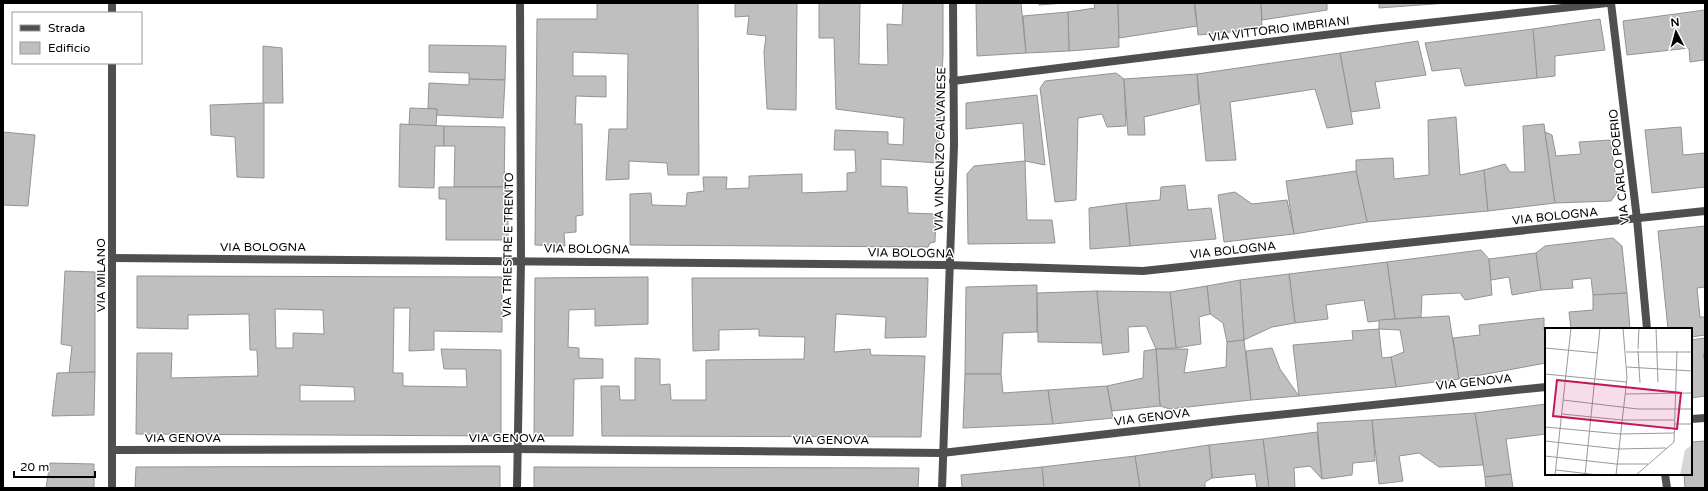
<svg xmlns="http://www.w3.org/2000/svg" width="1708" height="491" font-family="'Varela Round',sans-serif">
	<rect width="100%" height="100%" fill="#fff"/>
	<g fill="#bfbfbf" stroke="#939393" fill-rule="evenodd">
		<path d="M 597,3 L 698,3 L 699,175 L 668,175 L 667,163 L 629,161 L 629,179 L 606,180 L 609,129 L 627,129 L 628,54 L 573,52 L 573,76 L 606,76 L 606,97 L 576,96 L 575,124 L 582,124 L 583,215 L 576,216 L 576,232 L 564,233 L 565,246 L 535,245 L 537,19 L 597,19 Z"/>
		<path d="M 735,3 L 797,3 L 796,110 L 767,109 L 764,52 L 766,36 L 747,34 L 749,16 L 735,17 Z"/>
		<path d="M 819,3 L 860,3 L 859,64 L 888,65 L 887,24 L 902,25 L 903,3 L 943,3 L 943,54 L 938,163 L 881,159 L 881,186 L 907,187 L 908,213 L 936,214 L 935,242 L 930,243 L 928,247 L 630,245 L 630,194 L 651,193 L 652,205 L 686,206 L 687,193 L 704,191 L 703,177 L 727,177 L 726,189 L 749,188 L 749,176 L 802,174 L 802,193 L 847,191 L 847,173 L 856,172 L 855,150 L 834,150 L 835,130 L 888,132 L 888,144 L 903,145 L 904,118 L 836,109 L 834,38 L 819,38 Z"/>
		<path d="M 976,3 L 1021,3 L 1026,53 L 977,56 Z"/>
		<path d="M 1039,3 L 1065,3 L 1039,5 Z"/>
		<path d="M 1094,3 L 1118,3 L 1119,47 L 1069,51 L 1068,12 L 1095,8 Z"/>
		<path d="M 1118,3 L 1194,3 L 1197,26 L 1119,38 Z"/>
		<path d="M 1195,3 L 1261,3 L 1262,29 L 1198,35 Z"/>
		<path d="M 1261,3 L 1327,3 L 1327,10 L 1262,20 Z"/>
		<path d="M 1379,3 L 1447,3 L 1379,8 Z"/>
		<path d="M 1705,10 L 1704,60 L 1690,62 L 1689,48 L 1627,55 L 1623,21 Z"/>
		<path d="M 1068,12 L 1069,51 L 1026,53 L 1023,16 Z"/>
		<path d="M 1600,19 L 1605,50 L 1555,56 L 1555,76 L 1537,78 L 1533,29 Z"/>
		<path d="M 1533,29 L 1537,78 L 1465,86 L 1460,68 L 1432,71 L 1425,43 Z"/>
		<path d="M 1418,41 L 1426,75 L 1375,82 L 1380,108 L 1351,112 L 1340,53 Z"/>
		<path d="M 429,45 L 506,46 L 505,80 L 469,79 L 469,73 L 429,72 Z"/>
		<path d="M 263,46 L 282,48 L 283,103 L 264,103 L 264,178 L 237,177 L 235,137 L 211,135 L 210,105 L 263,103 Z"/>
		<path d="M 1340,53 L 1353,124 L 1327,128 L 1315,89 L 1230,102 L 1236,160 L 1206,161 L 1197,74 Z"/>
		<path d="M 1116,73 L 1124,79 L 1126,126 L 1107,127 L 1102,114 L 1078,118 L 1076,200 L 1055,202 L 1040,88 L 1045,81 Z"/>
		<path d="M 1197,74 L 1199,104 L 1144,117 L 1145,135 L 1128,135 L 1124,79 Z"/>
		<path d="M 469,79 L 505,80 L 503,118 L 436,115 L 437,109 L 428,108 L 429,83 L 469,85 Z"/>
		<path d="M 1037,95 L 1045,165 L 1025,161 L 1023,123 L 966,129 L 966,103 Z"/>
		<path d="M 410,108 L 437,109 L 436,126 L 409,125 Z"/>
		<path d="M 1456,117 L 1460,175 L 1484,170 L 1488,211 L 1367,222 L 1356,171 L 1356,160 L 1393,158 L 1394,179 L 1429,175 L 1428,120 Z"/>
		<path d="M 400,124 L 444,126 L 444,146 L 435,146 L 434,188 L 399,187 Z"/>
		<path d="M 1544,124 L 1555,203 L 1488,211 L 1484,170 L 1505,164 L 1510,172 L 1525,172 L 1523,126 Z"/>
		<path d="M 444,126 L 505,127 L 504,187 L 454,187 L 455,146 L 444,146 Z"/>
		<path d="M 1681,127 L 1683,155 L 1705,153 L 1705,187 L 1652,193 L 1645,130 Z"/>
		<path d="M 3,132 L 35,135 L 28,206 L 3,205 Z"/>
		<path d="M 1545,132 L 1552,135 L 1556,156 L 1581,154 L 1579,142 L 1610,140 L 1618,191 L 1611,201 L 1555,203 Z"/>
		<path d="M 1025,161 L 1027,220 L 1052,220 L 1055,243 L 968,244 L 967,174 L 974,166 Z"/>
		<path d="M 1356,171 L 1367,222 L 1294,234 L 1286,181 Z"/>
		<path d="M 1185,185 L 1188,210 L 1211,208 L 1216,239 L 1130,246 L 1126,203 L 1160,200 L 1161,187 Z"/>
		<path d="M 439,187 L 508,187 L 508,240 L 446,240 L 446,199 L 439,199 Z"/>
		<path d="M 1235,192 L 1252,204 L 1287,200 L 1294,234 L 1224,242 L 1218,195 Z"/>
		<path d="M 1126,203 L 1130,246 L 1090,249 L 1089,208 Z"/>
		<path d="M 1705,226 L 1705,287 L 1697,288 L 1700,317 L 1705,317 L 1705,335 L 1691,337 L 1691,329 L 1668,329 L 1658,231 Z"/>
		<path d="M 1613,238 L 1622,246 L 1627,293 L 1593,295 L 1591,278 L 1572,280 L 1573,288 L 1541,290 L 1536,253 L 1545,246 Z"/>
		<path d="M 1481,250 L 1489,259 L 1492,295 L 1465,300 L 1460,293 L 1422,295 L 1421,317 L 1395,319 L 1387,262 Z"/>
		<path d="M 1536,253 L 1541,290 L 1512,295 L 1509,277 L 1491,280 L 1489,259 Z"/>
		<path d="M 1387,262 L 1395,319 L 1368,322 L 1364,300 L 1326,305 L 1328,319 L 1295,323 L 1289,274 Z"/>
		<path d="M 65,271 L 95,272 L 95,372 L 69,373 L 72,346 L 61,344 Z"/>
		<path d="M 1289,274 L 1295,323 L 1272,327 L 1244,340 L 1240,280 Z"/>
		<path d="M 137,276 L 502,277 L 502,332 L 434,331 L 434,350 L 409,351 L 410,308 L 394,308 L 393,373 L 403,373 L 403,386 L 467,387 L 466,369 L 444,369 L 441,349 L 501,350 L 501,436 L 136,434 L 137,353 L 172,353 L 171,378 L 258,376 L 257,350 L 250,350 L 249,314 L 188,315 L 188,329 L 137,328 ZM 275,309 L 323,310 L 324,334 L 293,333 L 293,348 L 276,348 ZM 300,385 L 354,387 L 355,401 L 300,401 Z"/>
		<path d="M 648,277 L 648,324 L 595,326 L 595,309 L 569,310 L 568,347 L 579,348 L 579,358 L 603,359 L 603,378 L 574,379 L 573,436 L 534,436 L 535,278 Z"/>
		<path d="M 692,278 L 928,278 L 926,337 L 885,338 L 886,317 L 836,314 L 834,352 L 870,349 L 871,355 L 925,356 L 921,437 L 602,436 L 601,386 L 619,386 L 620,400 L 635,400 L 635,358 L 660,359 L 660,385 L 670,384 L 671,400 L 706,400 L 706,360 L 804,359 L 805,337 L 759,336 L 759,329 L 719,330 L 719,350 L 693,351 Z"/>
		<path d="M 1240,280 L 1244,340 L 1227,342 L 1223,323 L 1210,314 L 1207,286 Z"/>
		<path d="M 1037,285 L 1037,332 L 1003,333 L 1001,374 L 965,374 L 966,287 Z"/>
		<path d="M 1207,286 L 1210,314 L 1199,317 L 1201,344 L 1176,348 L 1170,292 Z"/>
		<path d="M 1097,291 L 1102,343 L 1038,342 L 1037,293 Z"/>
		<path d="M 1097,291 L 1170,292 L 1176,348 L 1156,349 L 1146,326 L 1128,327 L 1129,352 L 1103,355 Z"/>
		<path d="M 1627,293 L 1630,329 L 1571,329 L 1569,312 L 1593,310 L 1593,295 Z"/>
		<path d="M 1449,316 L 1459,379 L 1396,387 L 1391,357 L 1404,352 L 1400,330 L 1379,329 L 1379,320 Z"/>
		<path d="M 1544,318 L 1544,330 L 1546,330 L 1546,363 L 1459,379 L 1453,338 L 1480,335 L 1479,325 Z"/>
		<path d="M 1379,329 L 1382,358 L 1391,357 L 1396,387 L 1299,396 L 1293,345 L 1353,340 L 1352,331 Z"/>
		<path d="M 1705,338 L 1705,354 L 1703,354 L 1705,362 L 1705,396 L 1691,398 L 1691,340 Z"/>
		<path d="M 1244,340 L 1251,400 L 1170,409 L 1160,406 L 1156,349 L 1188,349 L 1184,373 L 1226,367 L 1227,342 Z"/>
		<path d="M 1272,348 L 1280,369 L 1299,396 L 1251,400 L 1246,351 Z"/>
		<path d="M 1156,349 L 1160,406 L 1112,411 L 1107,386 L 1143,378 L 1144,351 Z"/>
		<path d="M 95,372 L 94,415 L 52,416 L 57,373 Z"/>
		<path d="M 965,374 L 1001,374 L 1003,393 L 1048,390 L 1053,424 L 963,428 Z"/>
		<path d="M 1107,386 L 1113,418 L 1053,424 L 1048,390 Z"/>
		<path d="M 1546,404 L 1546,434 L 1506,439 L 1511,474 L 1485,477 L 1475,413 Z"/>
		<path d="M 1475,413 L 1483,465 L 1439,467 L 1419,453 L 1399,456 L 1403,481 L 1379,484 L 1372,420 Z"/>
		<path d="M 1372,420 L 1375,461 L 1353,463 L 1352,475 L 1322,479 L 1317,423 Z"/>
		<path d="M 1317,432 L 1322,479 L 1310,466 L 1294,468 L 1295,488 L 1269,488 L 1263,439 Z"/>
		<path d="M 1263,439 L 1269,488 L 1257,488 L 1255,474 L 1212,478 L 1209,445 Z"/>
		<path d="M 1705,441 L 1705,488 L 1685,488 L 1684,474 L 1691,474 L 1691,442 Z"/>
		<path d="M 1209,445 L 1212,478 L 1205,482 L 1205,488 L 1140,488 L 1135,456 Z"/>
		<path d="M 1135,456 L 1140,488 L 1044,488 L 1042,467 Z"/>
		<path d="M 50,463 L 94,464 L 94,488 L 46,488 Z"/>
		<path d="M 500,466 L 500,488 L 135,488 L 136,467 Z"/>
		<path d="M 534,467 L 919,468 L 918,488 L 534,488 Z"/>
		<path d="M 1042,467 L 1044,488 L 962,488 L 961,475 Z"/>
		<path d="M 1511,474 L 1513,488 L 1486,488 L 1485,477 Z"/>
	</g>
	<g fill="none" stroke-linecap="round" stroke-linejoin="round">
		<g stroke="#4f4f4f" stroke-width="8">
			<path d="M 112,3 L 112,13"/>
			<path d="M 1611,3 L 1637,219 L 1647,329"/>
			<path d="M 112,63 L 112,488"/>
			<path d="M 953,81 L 1373,29 L 1607,3"/>
			<path d="M 113,258 L 947,265 L 1143,271 L 1705,211"/>
			<path d="M 1691,419 L 1705,418"/>
			<path d="M 112,450 L 517,449 L 942,453 L 1238,419 L 1546,387"/>
			<path d="M 1665,474 L 1667,488"/>
			<path d="M 517,488 L 521,261 L 520,3"/>
			<path d="M 942,488 L 954,145 L 953,3"/>
		</g>
	</g>
	<g text-anchor="middle" stroke-width="3" stroke-linejoin="round" paint-order="stroke">
		<g font-size="12" fill="#000" stroke="#fff">
			<text transform="translate(1279 29) rotate(-7)" y="4">VIA VITTORIO IMBRIANI</text>
			<text transform="translate(940 149) rotate(-89)" y="4">VIA VINCENZO CALVANESE</text>
			<text transform="translate(1619 167) rotate(-96)" y="4">VIA CARLO POERIO</text>
			<text transform="translate(1555 216) rotate(-6)" y="4">VIA BOLOGNA</text>
			<text transform="translate(508 245) rotate(-89)" y="4">VIA TRIESTRE E TRENTO</text>
			<text x="263" y="251">VIA BOLOGNA</text>
			<text transform="translate(587 249) rotate(1)" y="4">VIA BOLOGNA</text>
			<text transform="translate(1233 250) rotate(-6)" y="4">VIA BOLOGNA</text>
			<text transform="translate(911 253) rotate(1)" y="4">VIA BOLOGNA</text>
			<text transform="translate(101 275) rotate(-90)" y="4">VIA MILANO</text>
			<text transform="translate(1474 382) rotate(-6)" y="4">VIA GENOVA</text>
			<text transform="translate(1152 417) rotate(-7)" y="4">VIA GENOVA</text>
			<text x="183" y="442">VIA GENOVA</text>
			<text x="507" y="442">VIA GENOVA</text>
			<text x="831" y="444">VIA GENOVA</text>
		</g>
	</g>
	<g transform="translate(1545 328)">
		<rect width="147" height="147" fill="#fff"/>
		<path d="M 147,117 L 147,147 L 135,147 L 140,122 Z" fill="#d6d6d6"/>
		<path fill="none" stroke="#999" stroke-width="1" d="M 111,0 L 113,54M 0,20 L 53,25M 93,21 L 94,0M 93,23 L 95,55M 81,24 L 147,24M 82,39 L 147,43M 0,46 L 81,54M 80,66 L 147,65M 18,72 L 93,81 L 147,81M 17,86 L 77,92 L 129,92M 129,96 L 147,96M 0,99 L 75,106 L 129,105M 0,113 L 73,121 L 121,120M 0,128 L 71,136 L 103,136M 11,142 L 53,147M 10,147 L 26,0M 40,147 L 55,0M 71,147 L 82,50 L 78,0M 91,147 L 129,114 L 132,23"/>
		<path fill="#c2185b" fill-opacity="0.15" stroke="#c2185b" stroke-width="2" d="M 12,52 L 136,65 L 132,101 L 8,88 Z"/>
		<rect width="147" height="147" fill="none" stroke="#000" stroke-width="2"/>
	</g>
	<rect width="1708" height="491" fill="none" stroke="#000000" stroke-width="8"/>
	<rect x="12" y="12" width="130" height="52" fill="#ffffff" stroke="#999999"/>
	<rect x="20" y="25" width="20" height="6" fill="#4f4f4f" stroke="#999999"/>
	<text x="48" y="32" font-size="12" fill="#000000">Strada</text>
	<rect x="20" y="42" width="20" height="12" fill="#bfbfbf" stroke="#999999"/>
	<text x="48" y="52" font-size="12" fill="#000000">Edificio</text>
	<g transform="translate(1676 32) rotate(354)" stroke="#ffffff" stroke-width="3" paint-order="stroke">
	<path d="M0-3L7 15L0 10L-7 15Z" fill="#000000"/>
	<text y="-6" font-size="11" font-weight="bold" text-anchor="middle" fill="#000000">N</text>
	</g>
	<path d="M14 471v6h81v-6" fill="none" stroke="#000000" stroke-width="2"/>
	<text x="20" y="471" font-size="12" fill="#000000" stroke="#ffffff" stroke-width="3" paint-order="stroke">20 m</text>
</svg>
